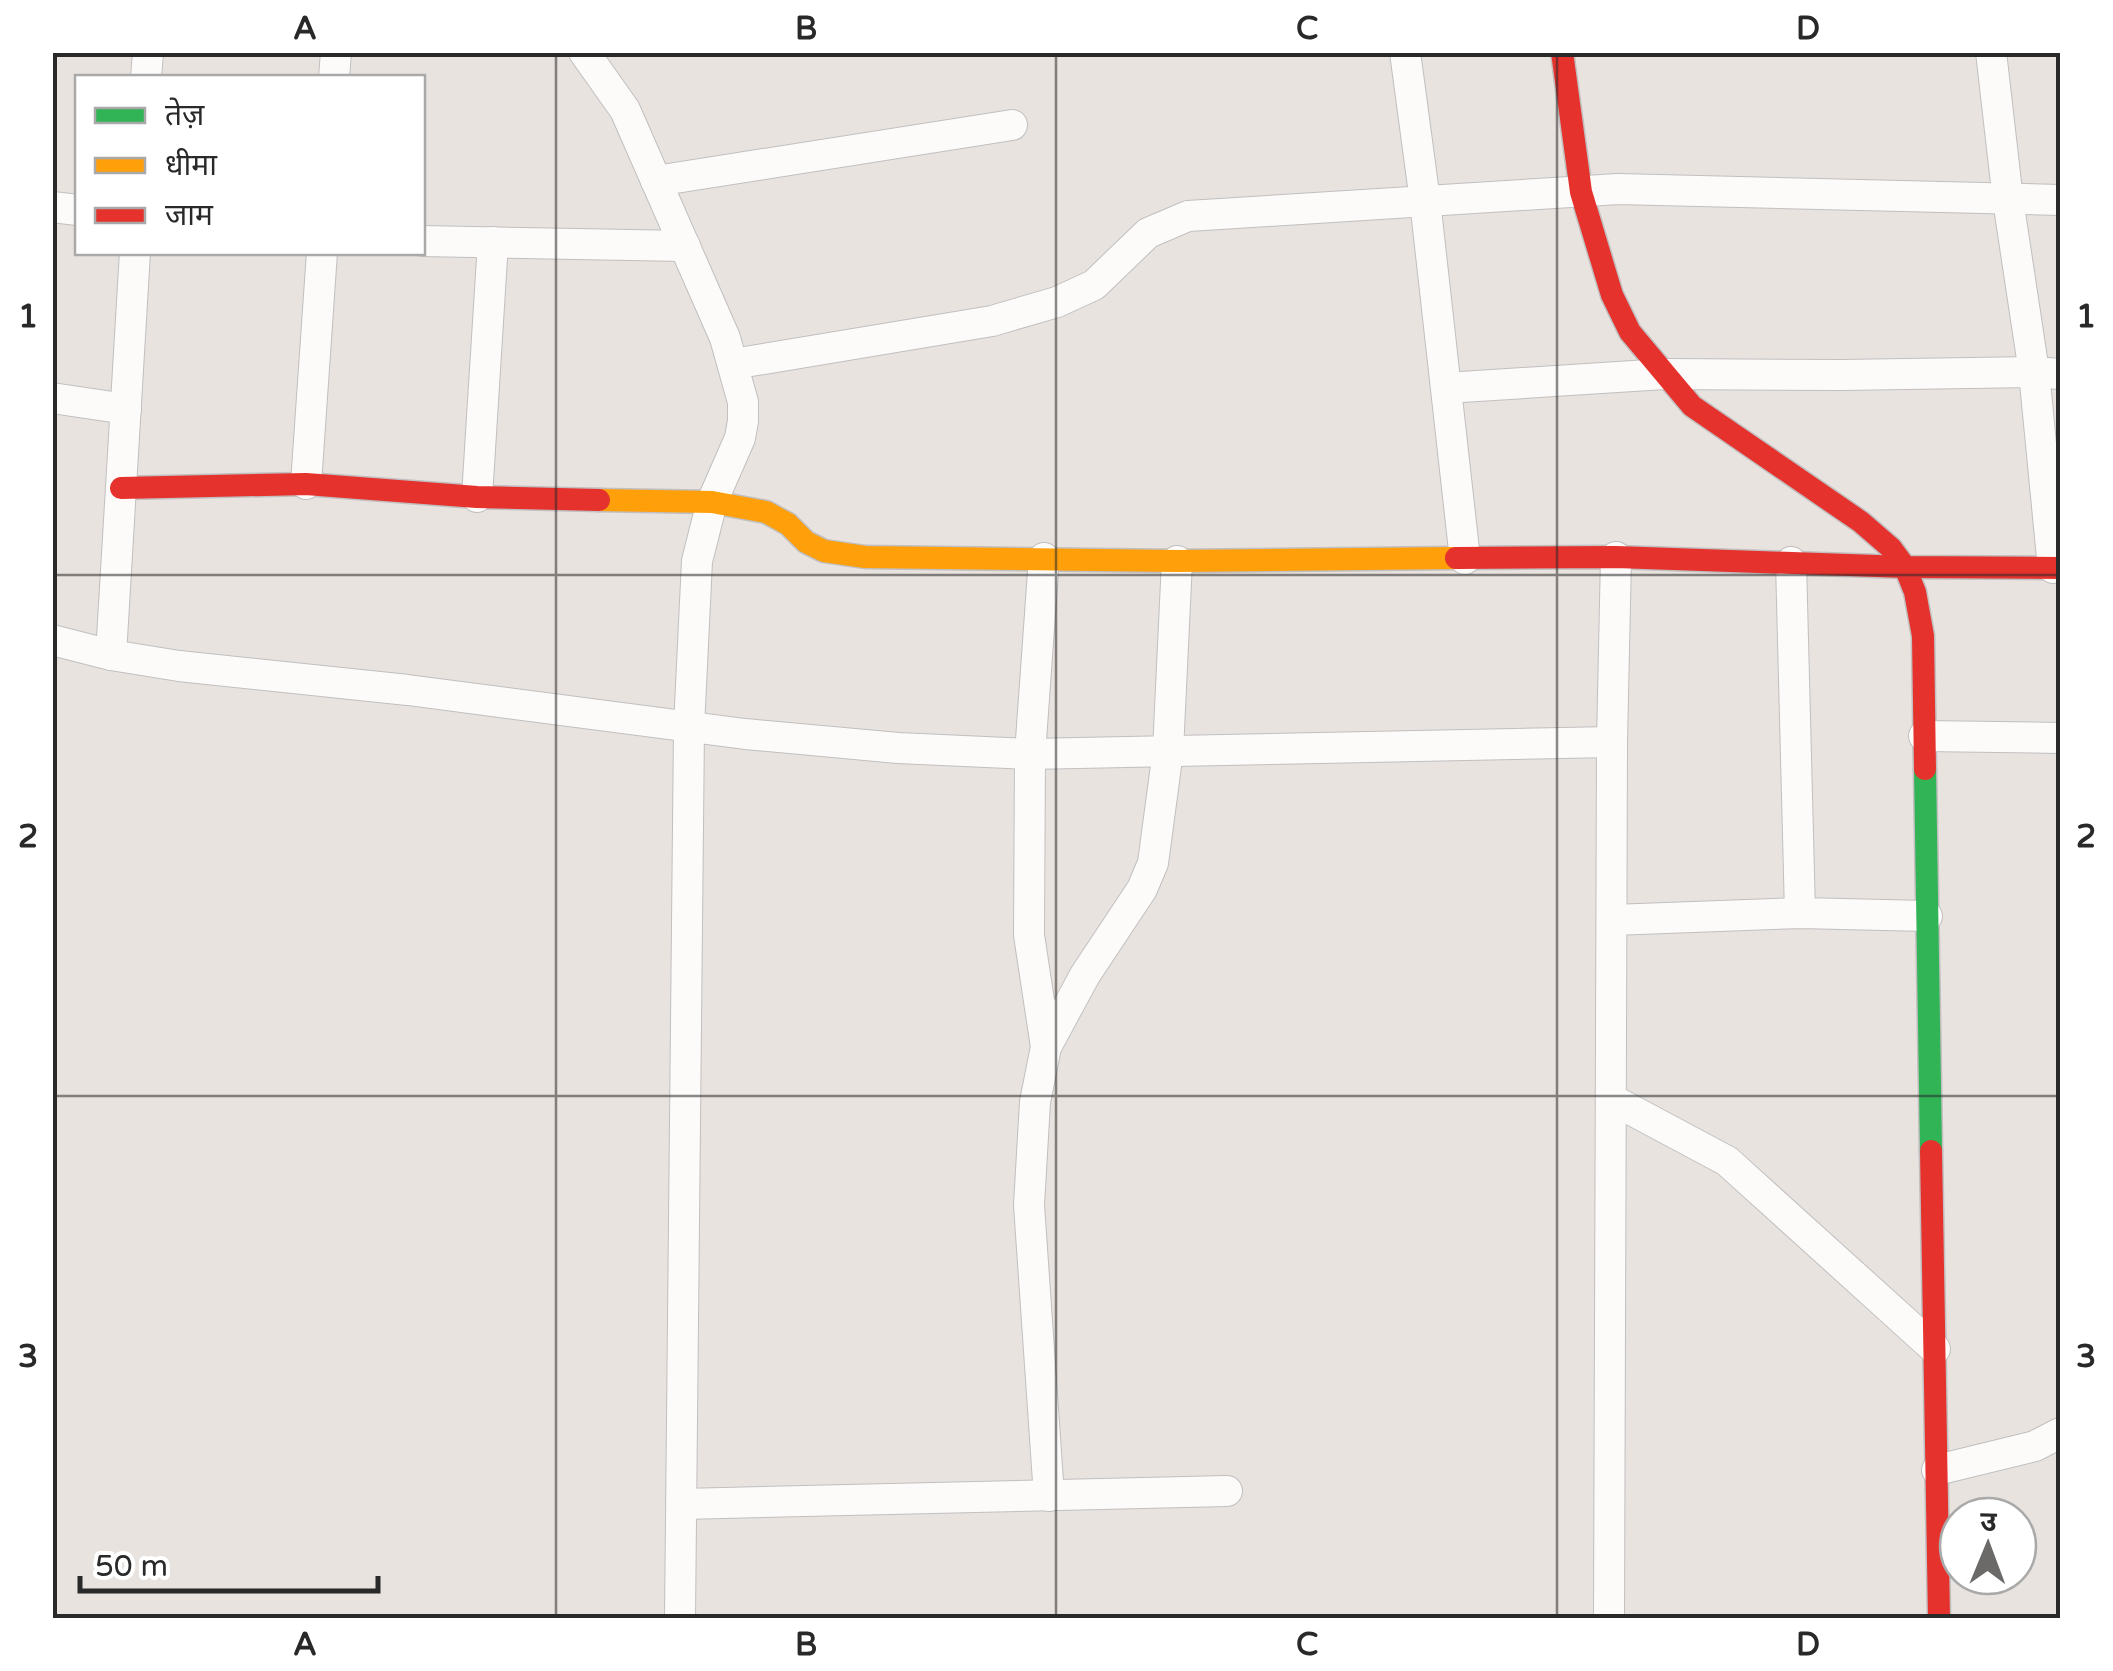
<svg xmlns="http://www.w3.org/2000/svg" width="2113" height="1671" font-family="'Varela Round','Noto Sans Devanagari',sans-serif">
	<rect width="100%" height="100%" fill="#e8e3de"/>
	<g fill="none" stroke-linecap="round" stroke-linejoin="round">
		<defs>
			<g id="street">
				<path d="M 584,52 L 625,110 L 725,338 L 743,402 L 743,421 L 740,438 L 712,502 L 697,561 L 689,727 L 680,1618"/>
				<path d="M 1405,52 L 1425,201 L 1465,559"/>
				<path d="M 1991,52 L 2008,200 L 2034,372 L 2053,568"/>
				<path d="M 146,78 L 148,52"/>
				<path d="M 334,78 L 336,52"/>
				<path d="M 656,181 L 1012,125"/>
				<path d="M 52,207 L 78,210"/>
				<path d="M 422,241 L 685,246"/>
				<path d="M 733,364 L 992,321 L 1057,302 L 1094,285 L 1148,233 L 1188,216 L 1618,189 L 2060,200"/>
				<path d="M 1446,388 L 1664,374 L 1842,375 L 2034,372 L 2060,374"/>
				<path d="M 52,398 L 126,409"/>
				<path d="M 306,484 L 322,252"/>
				<path d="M 477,497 L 493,242"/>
				<path d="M 1044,558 L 1030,754 L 1029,935 L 1046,1047"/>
				<path d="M 1791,562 L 1800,913"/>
				<path d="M 52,640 L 111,655 L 179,666 L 408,690 L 745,734 L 898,748 L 1030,754 L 1612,742"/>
				<path d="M 111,655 L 135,252"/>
				<path d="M 1924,736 L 2060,738"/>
				<path d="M 1612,920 L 1800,913 L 1927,916"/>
				<path d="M 1611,1099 L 1727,1161 L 1935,1349"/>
				<path d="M 1937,1470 L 2035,1446 L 2060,1433"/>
				<path d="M 1049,1496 L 1029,1205 L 1035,1102 L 1046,1047 L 1085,975 L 1142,889 L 1153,863 L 1168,751 L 1177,561"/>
				<path d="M 682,1504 L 1227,1491"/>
				<path d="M 1609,1618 L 1612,742 L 1616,557"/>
			</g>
			<path id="fast" d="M 1925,769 L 1931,1151"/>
			<path id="slow" d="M 599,500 L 712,502 L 766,512 L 788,524 L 806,542 L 824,551 L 865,557 L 1177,561 L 1456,558"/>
			<g id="jam">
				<path d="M 1562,52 L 1581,192 L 1612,295 L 1630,332 L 1692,406 L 1861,522 L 1891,548 L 1905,567 L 1915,592 L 1923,636 L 1925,769"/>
				<path d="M 121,488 L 306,484 L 477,497 L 599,500"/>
				<path d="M 1456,558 L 1616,557 L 1905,567 L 2060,568"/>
				<path d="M 1931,1151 L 1939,1618"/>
			</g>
		</defs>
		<use href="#street" stroke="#c1bfc0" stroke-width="32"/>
		<use href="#fast" stroke="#c1bfc0" stroke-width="25"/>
		<use href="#slow" stroke="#c1bfc0" stroke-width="25"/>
		<use href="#jam" stroke="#c1bfc0" stroke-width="25"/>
		<use href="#street" stroke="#fcfbfa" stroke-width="30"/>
		<use href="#fast" stroke="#30b455" stroke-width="22"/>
		<use href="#slow" stroke="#ff9f0a" stroke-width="22"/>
		<use href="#jam" stroke="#e5322d" stroke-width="22"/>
	</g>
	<path fill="none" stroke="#292929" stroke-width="2.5" stroke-opacity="0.55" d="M 556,52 L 556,1618M 1056,52 L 1056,1618M 1557,52 L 1557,1618M 52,575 L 2060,575M 52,1096 L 2060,1096"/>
	<rect width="2113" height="1671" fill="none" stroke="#ffffff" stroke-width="110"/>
	<rect x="75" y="75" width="350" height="180" fill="#ffffff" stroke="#a9a9a9" stroke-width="2.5"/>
	<rect x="95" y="108" width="50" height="15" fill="#30b455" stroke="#a9a9a9" stroke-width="2.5"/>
	<text x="165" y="125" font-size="30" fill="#292929">तेज़</text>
	<rect x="95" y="158" width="50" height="15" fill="#ff9f0a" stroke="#a9a9a9" stroke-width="2.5"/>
	<text x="165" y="175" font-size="30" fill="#292929">धीमा</text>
	<rect x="95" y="208" width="50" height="15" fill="#e5322d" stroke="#a9a9a9" stroke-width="2.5"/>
	<text x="165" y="225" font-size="30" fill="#292929">जाम</text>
	<g transform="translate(1988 1546) rotate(1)"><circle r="48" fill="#ffffff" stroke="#a9a9a9" stroke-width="2.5"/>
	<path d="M0-8L18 38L0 25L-18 38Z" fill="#6c6a68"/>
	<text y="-15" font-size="28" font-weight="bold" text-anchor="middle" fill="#292929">उ</text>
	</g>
	<path d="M80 1576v15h298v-15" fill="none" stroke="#292929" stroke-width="5"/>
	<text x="95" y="1576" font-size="30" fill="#292929" stroke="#ffffff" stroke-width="8" paint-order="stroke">50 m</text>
	<rect x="55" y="55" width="2003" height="1561" fill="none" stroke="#292929" stroke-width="4"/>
	<g font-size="32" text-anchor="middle" font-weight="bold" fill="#292929">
		<text x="305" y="39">A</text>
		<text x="806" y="39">B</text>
		<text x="1307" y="39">C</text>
		<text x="1808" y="39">D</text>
		<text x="28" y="327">1</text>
		<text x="2086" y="327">1</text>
		<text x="28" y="847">2</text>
		<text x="2086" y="847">2</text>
		<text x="28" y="1367">3</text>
		<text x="2086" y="1367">3</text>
		<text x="305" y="1655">A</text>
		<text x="806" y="1655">B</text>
		<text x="1307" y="1655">C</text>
		<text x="1808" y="1655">D</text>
	</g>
</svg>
